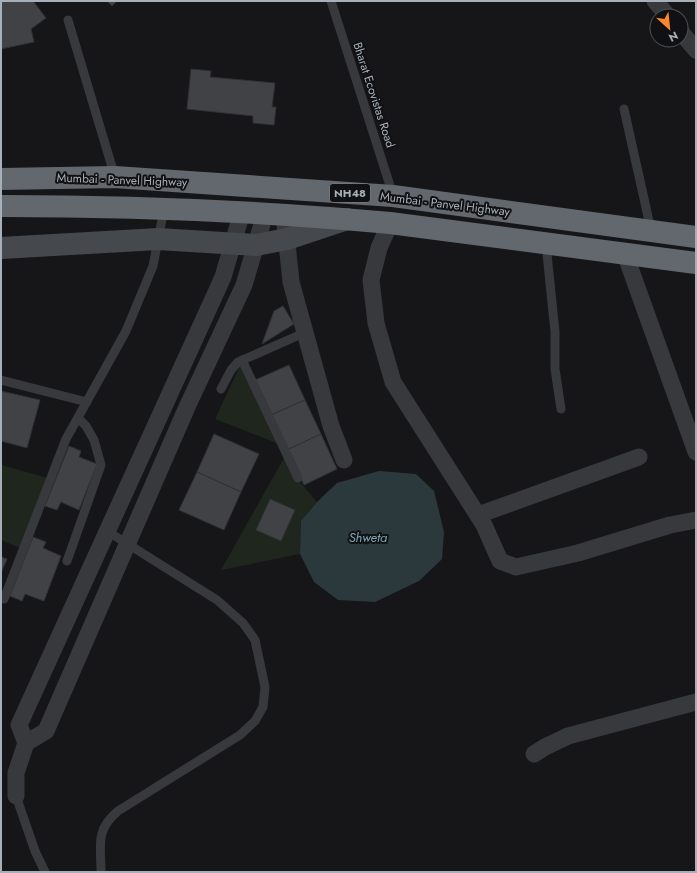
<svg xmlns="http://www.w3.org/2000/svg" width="697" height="873" font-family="Jost,sans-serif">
	<rect width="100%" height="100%" fill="#161618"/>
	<g fill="#1e261e">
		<path d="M 240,366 L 279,444 L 215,419 Z"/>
		<path d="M 285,456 L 294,475 L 317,502 L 301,521 L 300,554 L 221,570 Z"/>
		<path d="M 1,465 L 48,478 L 20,548 L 1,540 Z"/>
	</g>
	<path fill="#2b393d" d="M 379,471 L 416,474 L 434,491 L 444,532 L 442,559 L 419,581 L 375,602 L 338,600 L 314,582 L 300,554 L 301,521 L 317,502 L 337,483 Z"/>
	<g fill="#404245" stroke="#303134">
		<path d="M 1,1 L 33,1 L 46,18 L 31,29 L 34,42 L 1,49 Z"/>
		<path d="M 107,1 L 117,1 L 112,6 Z"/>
		<path d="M 191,69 L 211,71 L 210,77 L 275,83 L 272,107 L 276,107 L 274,125 L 253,123 L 253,116 L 187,109 Z"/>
		<path d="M 283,306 L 294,324 L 262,344 L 274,311 Z"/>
		<path d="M 289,365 L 305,400 L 271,415 L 255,380 Z"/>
		<path d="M 1,391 L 40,400 L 27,448 L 1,441 Z"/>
		<path d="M 305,400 L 321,434 L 287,450 L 271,415 Z"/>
		<path d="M 214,434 L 259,454 L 241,492 L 197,472 Z"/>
		<path d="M 321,434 L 337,469 L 304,485 L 287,450 Z"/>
		<path d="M 69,446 L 81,451 L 79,457 L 97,464 L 79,510 L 61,502 L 57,510 L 45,506 Z"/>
		<path d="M 197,472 L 241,492 L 224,530 L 179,510 Z"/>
		<path d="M 270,499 L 295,510 L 281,541 L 256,530 Z"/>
		<path d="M 33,537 L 46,542 L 43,548 L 61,556 L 44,601 L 25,594 L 22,601 L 10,596 Z"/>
		<path d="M 1,557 L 7,559 L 1,573 Z"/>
	</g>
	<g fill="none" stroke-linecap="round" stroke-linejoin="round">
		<g stroke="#37393d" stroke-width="9">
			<path d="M 331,1 L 393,195"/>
			<path d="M 68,20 L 115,177"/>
			<path d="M 624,109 L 651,230"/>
			<path d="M 546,244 L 555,332 L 555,369 L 561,409"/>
			<path d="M 242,360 L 298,478"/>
			<path d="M 1,380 L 87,402"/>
			<path d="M 221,389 L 231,370 L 238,362 L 304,333"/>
			<path d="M 67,561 L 101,465 L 94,440 L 86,426 L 78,418"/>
			<path d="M 4,599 L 66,439 L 126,331 L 153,266 L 164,209"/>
			<path d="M 16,796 L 35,851 L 45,872"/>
			<path d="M 101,872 C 101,845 95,830 118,811 L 240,735 L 255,721 L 263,707 L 265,687 L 255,640 L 243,623 L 217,600 L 107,531"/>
		</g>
		<g stroke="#37393d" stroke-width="17">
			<path d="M 655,1 L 668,16"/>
			<path d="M 681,32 L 696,50"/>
			<path d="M 284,215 L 291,282 L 331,426 L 344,460"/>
			<path d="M 390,223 L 379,248 L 371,280 L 376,323 L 393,382 L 484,525 L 500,561 L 516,567 L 578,553 L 670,525 L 696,520"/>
			<path d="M 625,254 L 696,452"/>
			<path d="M 478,515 L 639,457"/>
			<path d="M 26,743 L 46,731 L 187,407 L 244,285 L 265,214"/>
			<path d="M 534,754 L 545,747 L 568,736 L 696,702"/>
			<path d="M 16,796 L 16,773 L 26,743 L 19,725 L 223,277 L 242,212"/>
		</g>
		<path stroke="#45494d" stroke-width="22" d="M 1,248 L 158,239 L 256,245 L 287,239 L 347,219"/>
		<g stroke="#63686e" stroke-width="22">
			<path d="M 1,179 L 115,177 L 393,196 L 696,237"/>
			<path d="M 1,206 C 131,206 260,211 390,223 L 696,263"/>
		</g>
	</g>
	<g text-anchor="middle" stroke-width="4" stroke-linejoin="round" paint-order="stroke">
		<rect fill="#111113" stroke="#7a8087" stroke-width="1" x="330" y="184" width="40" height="18" rx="3"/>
		<g font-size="11" font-weight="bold" fill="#a7b0b9">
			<text x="350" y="197">NH48</text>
		</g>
		<g font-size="12" fill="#a7b0b9" stroke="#111113">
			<text transform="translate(374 95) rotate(72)" y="4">Bharat Ecovistas Road</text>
			<text transform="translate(122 180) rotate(2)" y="4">Mumbai - Panvel Highway</text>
			<text transform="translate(445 204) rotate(7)" y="4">Mumbai - Panvel Highway</text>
		</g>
		<g font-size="13" font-style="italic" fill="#7da7b5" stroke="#111113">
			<text x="368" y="542">Shweta</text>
		</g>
	</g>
	<rect width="697" height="873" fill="none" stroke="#a7b0b9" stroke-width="4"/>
	<g transform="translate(669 28) rotate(153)"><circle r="19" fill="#111113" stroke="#4d5155"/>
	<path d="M0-3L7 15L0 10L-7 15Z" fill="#fa872c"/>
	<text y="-6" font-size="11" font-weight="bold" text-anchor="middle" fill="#a7b0b9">N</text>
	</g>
</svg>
